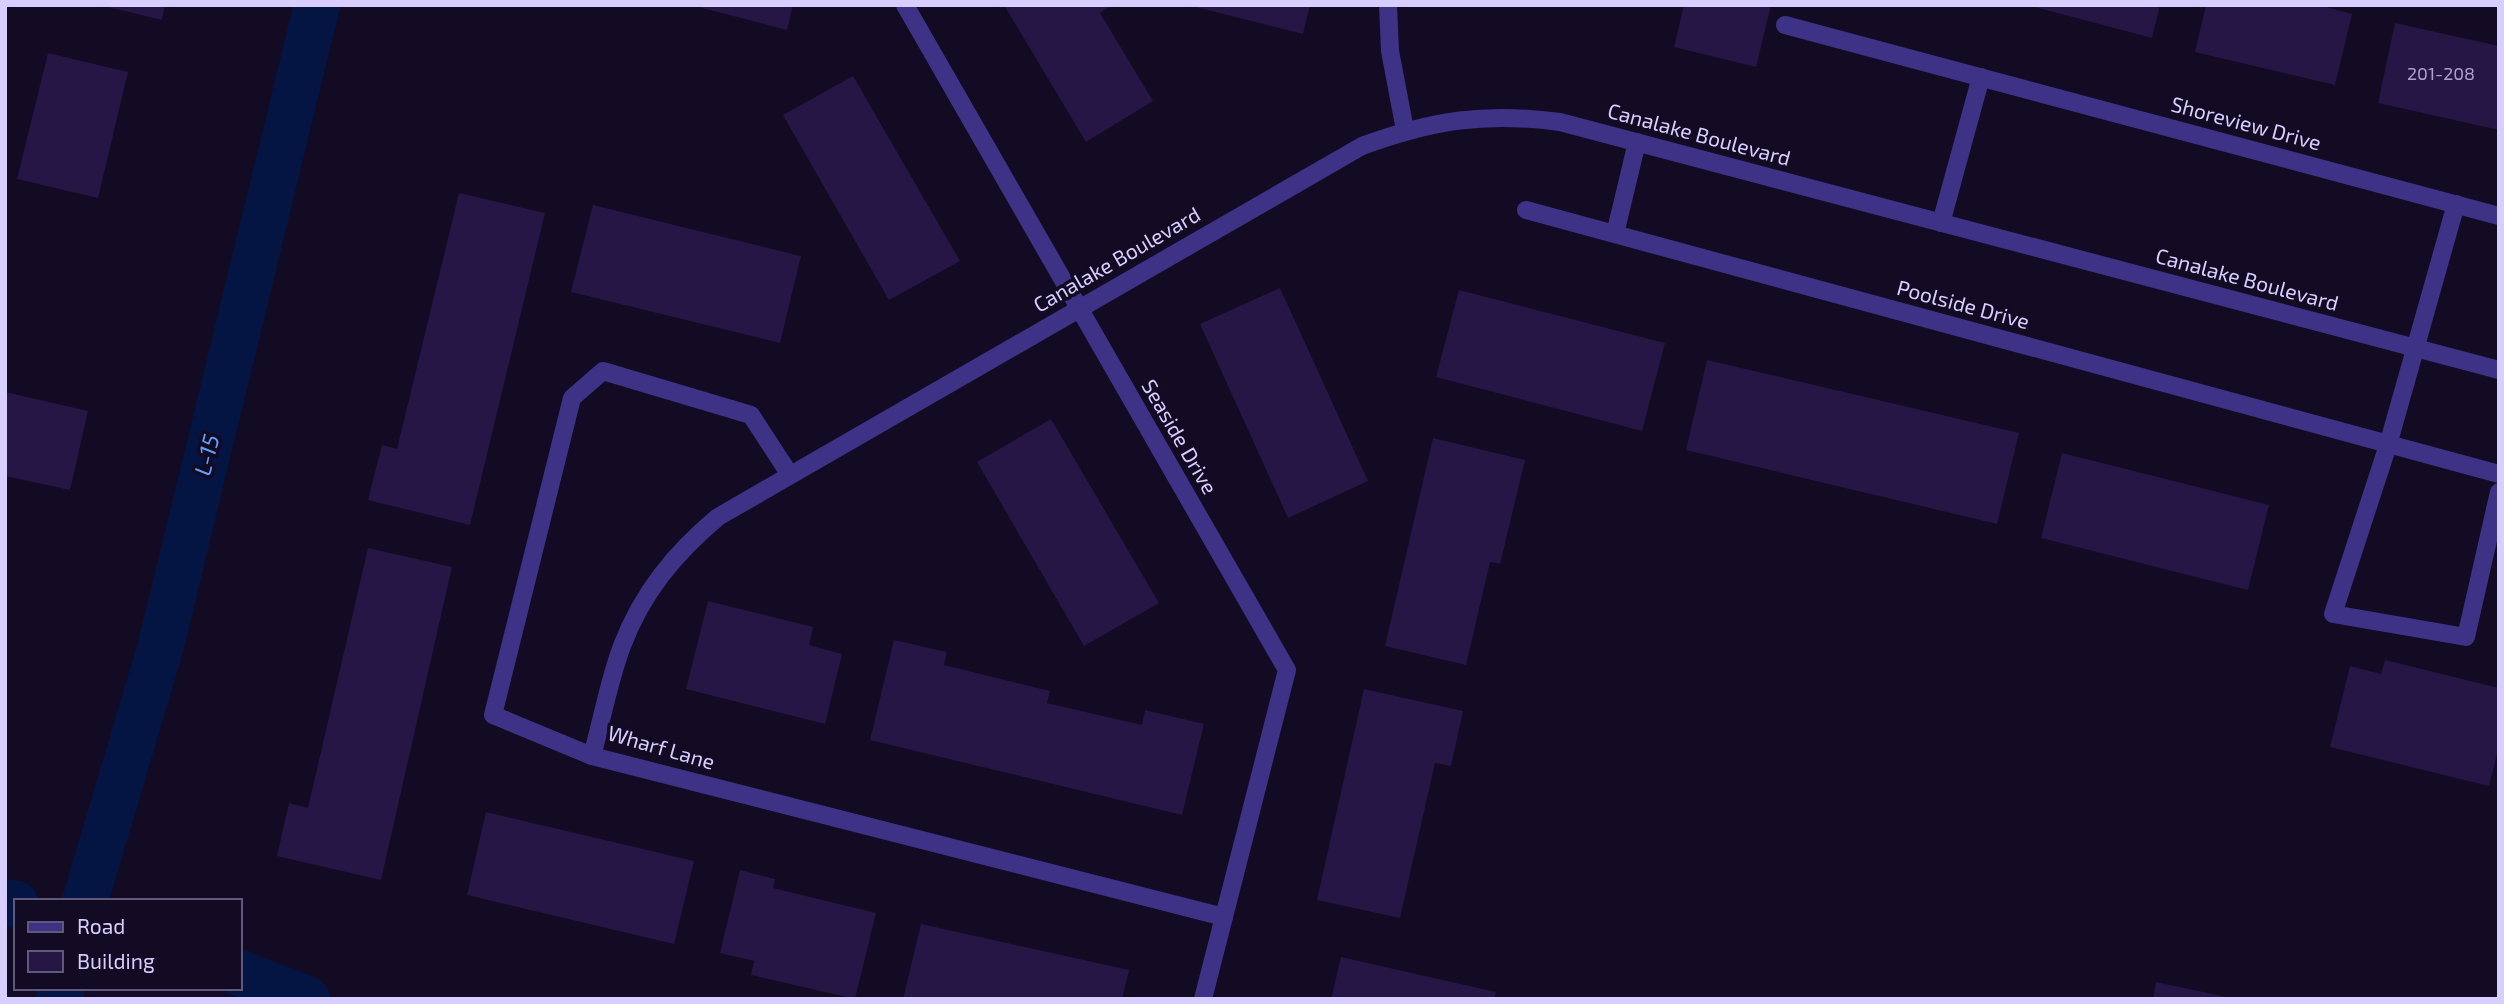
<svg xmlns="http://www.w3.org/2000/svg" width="2504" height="1004" font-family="'Exo 2',sans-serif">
	<rect width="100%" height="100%" fill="#120b23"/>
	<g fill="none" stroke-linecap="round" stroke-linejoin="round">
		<g stroke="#051543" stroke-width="46">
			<path d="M 85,901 L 160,649 L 317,5"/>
			<path d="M 5,902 L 16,904"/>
			<path d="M 240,973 L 307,999"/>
			<path d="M 59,999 L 62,988"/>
		</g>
	</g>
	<g fill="#251646">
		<path d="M 100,5 L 165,5 L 162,20 Z"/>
		<path d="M 691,5 L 793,5 L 787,30 Z"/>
		<path d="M 1004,5 L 1112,5 L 1100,13 L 1153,101 L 1086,142 Z"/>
		<path d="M 1188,5 L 1310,5 L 1303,34 Z"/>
		<path d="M 1684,5 L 1771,5 L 1756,67 L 1674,47 Z"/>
		<path d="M 2027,5 L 2160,5 L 2152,38 Z"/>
		<path d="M 2206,5 L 2319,5 L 2352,14 L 2335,85 L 2195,52 Z"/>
		<path d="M 2395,23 L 2499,46 L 2499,130 L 2378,103 Z"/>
		<path d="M 48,53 L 128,72 L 98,198 L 17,179 Z"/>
		<path d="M 853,76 L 960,261 L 889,300 L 783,115 Z"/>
		<path d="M 459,193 L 545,213 L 470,525 L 368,500 L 382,445 L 397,449 Z"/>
		<path d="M 593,205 L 801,256 L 780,343 L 571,292 Z"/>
		<path d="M 1280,288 L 1368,481 L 1288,518 L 1200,324 Z"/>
		<path d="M 1459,290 L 1665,343 L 1642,431 L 1436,377 Z"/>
		<path d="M 1707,360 L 2019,433 L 1997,524 L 1686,450 Z"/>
		<path d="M 5,392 L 88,411 L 70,490 L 5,476 Z"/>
		<path d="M 1051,419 L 1159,603 L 1084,646 L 977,462 Z"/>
		<path d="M 1433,438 L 1525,460 L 1500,564 L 1490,562 L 1466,665 L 1385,646 Z"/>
		<path d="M 2062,453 L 2269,505 L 2248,590 L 2041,538 Z"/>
		<path d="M 368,548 L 452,567 L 381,880 L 277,856 L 289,803 L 308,808 Z"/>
		<path d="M 708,601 L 813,627 L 809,645 L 842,654 L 825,724 L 686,689 Z"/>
		<path d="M 894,640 L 947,652 L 944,665 L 1050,691 L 1047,703 L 1142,725 L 1145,710 L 1204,724 L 1182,815 L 870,740 Z"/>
		<path d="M 2385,660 L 2499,688 L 2499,746 L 2489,786 L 2330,747 L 2350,666 L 2381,674 Z"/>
		<path d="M 1364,689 L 1463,711 L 1451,766 L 1435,763 L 1400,918 L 1317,900 Z"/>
		<path d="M 486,812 L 694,861 L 674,944 L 467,895 Z"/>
		<path d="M 740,870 L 775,879 L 773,888 L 876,913 L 855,999 L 751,975 L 754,961 L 720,953 Z"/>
		<path d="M 921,924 L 1129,970 L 1122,999 L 903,999 Z"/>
		<path d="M 1341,957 L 1496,992 L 1494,999 L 1331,999 Z"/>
		<path d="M 2156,982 L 2231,998 L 2231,999 L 2153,999 Z"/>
	</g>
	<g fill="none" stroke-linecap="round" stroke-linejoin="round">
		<g stroke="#3e3287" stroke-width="18">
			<path d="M 905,5 L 1287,670 L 1203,999"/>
			<path d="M 1388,5 L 1390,51 L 1405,130"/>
			<path d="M 1785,25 L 2499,216"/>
			<path d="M 2456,204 L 2388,445 L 2333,614 L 2466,637 L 2499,492"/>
			<path d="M 1526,210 L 2499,474"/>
			<path d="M 1941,223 L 1981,77"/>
			<path d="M 1615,234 L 1637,142"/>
			<path d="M 592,756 L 493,715 L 572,398 L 603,371 L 751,415 L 790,475"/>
			<path d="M 1224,917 L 592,756 C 602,720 609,680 622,646 C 642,593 675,553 718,517 L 1362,146 C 1433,120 1485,112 1560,122 L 2499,370"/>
		</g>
	</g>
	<g text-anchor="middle" stroke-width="7" stroke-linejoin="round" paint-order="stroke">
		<g font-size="18" fill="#aba0d1">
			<text x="2441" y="80">201-208</text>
		</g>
		<g font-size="21" fill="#d8ceff" stroke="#120b23">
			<text transform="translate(2246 124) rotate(15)" y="7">Shoreview Drive</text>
			<text transform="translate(1699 135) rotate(15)" y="7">Canalake Boulevard</text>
			<text transform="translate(1117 260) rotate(-30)" y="7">Canalake Boulevard</text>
			<text transform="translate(2247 280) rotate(15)" y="7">Canalake Boulevard</text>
			<text transform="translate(1963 305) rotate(15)" y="7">Poolside Drive</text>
			<text transform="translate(1179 437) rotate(60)" y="7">Seaside Drive</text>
			<text transform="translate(661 748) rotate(16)" y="7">Wharf Lane</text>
		</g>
		<g font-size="23" font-style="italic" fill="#5ca2ff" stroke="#120b23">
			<text transform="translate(207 455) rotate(-76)" y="8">L-15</text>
		</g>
	</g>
	<rect width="2504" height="1004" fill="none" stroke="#d8ceff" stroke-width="14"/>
	<rect x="14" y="899" width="228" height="91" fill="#120b23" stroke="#61597b" stroke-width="2"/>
	<rect x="28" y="922" width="35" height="10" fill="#3e3287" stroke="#61597b" stroke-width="2"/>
	<text x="77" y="934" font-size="21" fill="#d8ceff">Road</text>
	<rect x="28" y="951" width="35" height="21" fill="#251646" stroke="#61597b" stroke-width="2"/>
	<text x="77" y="969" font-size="21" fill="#d8ceff">Building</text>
</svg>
